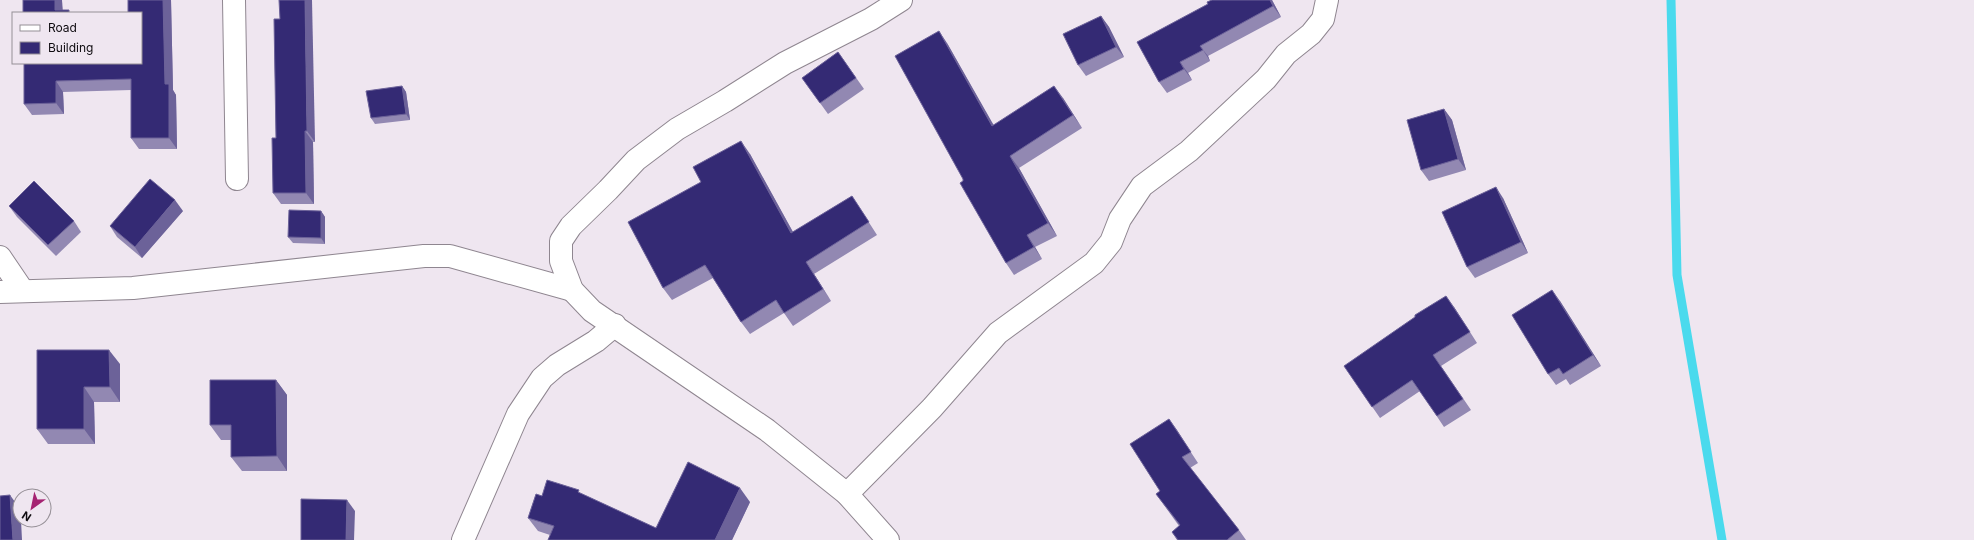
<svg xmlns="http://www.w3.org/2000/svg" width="1974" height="540" font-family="Inter,sans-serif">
	<rect width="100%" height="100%" fill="#efe6f0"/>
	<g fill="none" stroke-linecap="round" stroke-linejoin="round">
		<path stroke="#4adaed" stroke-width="9" d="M 1671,0 L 1677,275 L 1722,540"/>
		<defs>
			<g id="street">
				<path d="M 234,0 L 237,179"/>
				<path d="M 0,257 L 23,291"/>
				<path d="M 0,292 L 133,288 L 424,256 L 450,256 L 572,290"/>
				<path d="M 847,494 L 932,408 L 998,333 L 1094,263 L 1111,242 L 1120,219 L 1142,186 L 1189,151 L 1266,79 L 1286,54 L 1311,34 L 1323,19 L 1327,0"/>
				<path d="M 463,540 L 518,414 L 542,378 L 557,365 L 596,341 L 615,325"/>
				<path d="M 888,540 L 847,494 L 767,430 L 592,311 L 572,290 L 561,261 L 561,241 L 571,226 L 608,190 L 636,160 L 677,129 L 725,101 L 785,63 L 871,19 L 901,0"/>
			</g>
		</defs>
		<use href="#street" stroke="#8f8690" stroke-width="24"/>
		<use href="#street" stroke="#fff" stroke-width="22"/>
	</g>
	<g fill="#9288b2">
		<path d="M 128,0 L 171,0 L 173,90 L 176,95 L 177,149 L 139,149 L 131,138 L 131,90 L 63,92 L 64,114 L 32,115 L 24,104 L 24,63 L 141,63 Z"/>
		<path d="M 1272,0 L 1281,17 L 1208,56 L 1210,61 L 1188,73 L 1192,80 L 1167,93 L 1159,82 L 1137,42 Z"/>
		<path d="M 1101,16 L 1109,27 L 1124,57 L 1086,76 L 1078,65 Z"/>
		<path d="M 274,19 L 315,142 L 313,142 L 314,204 L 281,204 L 273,193 L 276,138 Z"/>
		<path d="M 947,43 L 993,125 L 1063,98 L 1082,128 L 1019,168 L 1057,236 L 1035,247 L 1042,259 L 1014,275 L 1006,263 Z"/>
		<path d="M 838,52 L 864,89 L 828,114 L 802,78 Z"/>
		<path d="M 402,86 L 406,92 L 410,120 L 375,124 L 371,118 Z"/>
		<path d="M 1444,109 L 1452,120 L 1466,170 L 1429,181 L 1421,170 Z"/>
		<path d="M 750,154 L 793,232 L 852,196 L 877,235 L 814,274 L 831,301 L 793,326 L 784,313 L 750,334 L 741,322 L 713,278 L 672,300 L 663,288 L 701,182 Z"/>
		<path d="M 1503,198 L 1528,253 L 1475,278 L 1467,267 Z"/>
		<path d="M 9,206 L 74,221 L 81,232 L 56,256 L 17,217 Z"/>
		<path d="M 183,211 L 142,258 L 117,237 L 110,226 Z"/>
		<path d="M 321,211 L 325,217 L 325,244 L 293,243 L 288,237 Z"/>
		<path d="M 1560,301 L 1601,366 L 1570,385 L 1566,379 L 1556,385 L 1548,374 Z"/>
		<path d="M 1454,307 L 1477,343 L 1441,366 L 1471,410 L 1444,427 L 1420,391 L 1380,418 L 1344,366 Z"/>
		<path d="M 37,350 L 120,364 L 120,402 L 94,402 L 95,444 L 48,444 L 37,429 Z"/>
		<path d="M 276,380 L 287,395 L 287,471 L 242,471 L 231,457 L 231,440 L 221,440 L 210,425 Z"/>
		<path d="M 1169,419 L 1198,463 L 1190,468 L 1239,530 L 1246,540 L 1177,540 L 1172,532 L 1179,526 L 1156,494 L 1160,491 Z"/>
		<path d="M 582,494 L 656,528 L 750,502 L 732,540 L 548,540 L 550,535 L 538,531 L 528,518 L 542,496 Z"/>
	</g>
	<g fill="#6c6299">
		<path d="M 55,0 L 62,0 L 63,13 L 55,10 Z"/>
		<path d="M 163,0 L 171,0 L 173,90 L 176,95 L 177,149 L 169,138 L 165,84 Z"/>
		<path d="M 305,0 L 312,0 L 315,142 L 307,131 Z"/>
		<path d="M 1270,0 L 1272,0 L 1281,17 L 1273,6 Z"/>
		<path d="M 1101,16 L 1109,27 L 1124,57 L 1116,47 Z"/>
		<path d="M 939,31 L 947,43 L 1001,138 L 992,126 Z"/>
		<path d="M 1200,46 L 1208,56 L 1210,61 L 1203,50 Z"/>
		<path d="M 1180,62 L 1188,73 L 1192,80 L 1184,69 Z"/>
		<path d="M 56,81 L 63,92 L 64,114 L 56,103 Z"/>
		<path d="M 402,86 L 406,92 L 410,120 L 406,114 Z"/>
		<path d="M 1054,86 L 1063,98 L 1082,128 L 1073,115 Z"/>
		<path d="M 1444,109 L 1452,120 L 1466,170 L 1458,159 Z"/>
		<path d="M 305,131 L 313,142 L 314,204 L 306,193 Z"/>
		<path d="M 741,141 L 750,154 L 800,245 L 791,233 Z"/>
		<path d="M 1010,156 L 1019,168 L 1057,236 L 1048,223 Z"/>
		<path d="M 1496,187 L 1503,198 L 1528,253 L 1521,242 Z"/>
		<path d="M 175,200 L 183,211 L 142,258 L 135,247 Z"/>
		<path d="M 321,211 L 325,217 L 325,244 L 321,238 Z"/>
		<path d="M 1027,235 L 1035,247 L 1042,259 L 1034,247 Z"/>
		<path d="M 806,262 L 814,274 L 831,301 L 823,289 Z"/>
		<path d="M 1552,290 L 1560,301 L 1601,366 L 1593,355 Z"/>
		<path d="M 1446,296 L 1454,307 L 1477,343 L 1470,332 Z"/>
		<path d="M 109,350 L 120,364 L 120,402 L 110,387 Z"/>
		<path d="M 276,380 L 287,395 L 287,471 L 277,456 Z"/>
		<path d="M 84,387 L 94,402 L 95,444 L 84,429 Z"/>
		<path d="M 1169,419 L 1177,430 L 1198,463 L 1191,452 Z"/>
		<path d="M 740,488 L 750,502 L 732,540 L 715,540 Z"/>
		<path d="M 10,495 L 20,509 L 20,520 L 21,520 L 22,540 L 13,540 Z"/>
		<path d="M 347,500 L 355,511 L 354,540 L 346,540 Z"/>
	</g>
	<g fill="#342a74" stroke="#6c6299">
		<path d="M 23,0 L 55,0 L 55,10 L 69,10 L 69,13 L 23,13 Z"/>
		<path d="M 128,0 L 163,0 L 165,84 L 169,84 L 169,138 L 131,138 L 131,79 L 56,81 L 56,103 L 24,104 L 24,63 L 141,63 L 141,13 L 128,13 Z"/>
		<path d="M 279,0 L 305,0 L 307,131 L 305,131 L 306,193 L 273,193 L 272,138 L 276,138 L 274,19 L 280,19 Z"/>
		<path d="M 1212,0 L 1270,0 L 1273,6 L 1200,46 L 1203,50 L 1180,62 L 1184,69 L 1159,82 L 1137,42 L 1208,4 L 1207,2 Z"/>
		<path d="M 1101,16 L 1116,47 L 1078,65 L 1063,34 Z"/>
		<path d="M 939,31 L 992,126 L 1054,86 L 1073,115 L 1010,156 L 1048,223 L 1027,235 L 1034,247 L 1006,263 L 960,183 L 963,181 L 963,179 L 895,56 Z"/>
		<path d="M 838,52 L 856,78 L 820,103 L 802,78 Z"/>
		<path d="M 402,86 L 406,114 L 371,118 L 366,91 Z"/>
		<path d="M 1444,109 L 1458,159 L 1421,170 L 1407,120 Z"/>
		<path d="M 741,141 L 791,233 L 852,196 L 869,222 L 806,262 L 823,289 L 784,313 L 776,300 L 741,322 L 705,265 L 663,288 L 628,222 L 701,182 L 693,167 Z"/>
		<path d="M 150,179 L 175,200 L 135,247 L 110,226 Z"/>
		<path d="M 34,181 L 74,221 L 48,245 L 9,206 Z"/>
		<path d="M 1496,187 L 1521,242 L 1467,267 L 1442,212 Z"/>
		<path d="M 289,210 L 321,211 L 321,238 L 288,237 Z"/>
		<path d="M 1552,290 L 1593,355 L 1563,374 L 1559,368 L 1548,374 L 1512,315 Z"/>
		<path d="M 1446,296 L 1470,332 L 1433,355 L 1463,399 L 1437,416 L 1412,380 L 1372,407 L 1344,366 L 1415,317 L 1415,315 Z"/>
		<path d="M 37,350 L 109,350 L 110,387 L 84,387 L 84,429 L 37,429 Z"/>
		<path d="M 210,380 L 276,380 L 277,456 L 231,457 L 231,425 L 210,425 Z"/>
		<path d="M 1169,419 L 1191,452 L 1182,457 L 1239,530 L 1227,540 L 1178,540 L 1172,532 L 1180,525 L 1156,494 L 1160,491 L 1130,444 Z"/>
		<path d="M 688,462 L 740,488 L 715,540 L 548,540 L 554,526 L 528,518 L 536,494 L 542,496 L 547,480 L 579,490 L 578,492 L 656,528 Z"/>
		<path d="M 10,495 L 13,540 L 0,540 L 0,496 Z"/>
		<path d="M 301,499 L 347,500 L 346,540 L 301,540 Z"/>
	</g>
	<rect x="12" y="12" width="130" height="52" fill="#efe6f0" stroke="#958f96"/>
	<rect x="20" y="25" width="20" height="6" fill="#ffffff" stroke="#958f96"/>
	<text x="48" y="32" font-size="12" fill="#0f0c10">Road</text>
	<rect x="20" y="42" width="20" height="12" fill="#342a74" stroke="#958f96"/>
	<text x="48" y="52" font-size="12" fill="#0f0c10">Building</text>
	<g transform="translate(32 508) rotate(213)"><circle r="19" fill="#efe6f0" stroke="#958f96"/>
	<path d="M0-3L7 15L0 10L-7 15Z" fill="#a52372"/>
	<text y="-6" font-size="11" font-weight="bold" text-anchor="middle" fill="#0f0c10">N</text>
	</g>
</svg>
